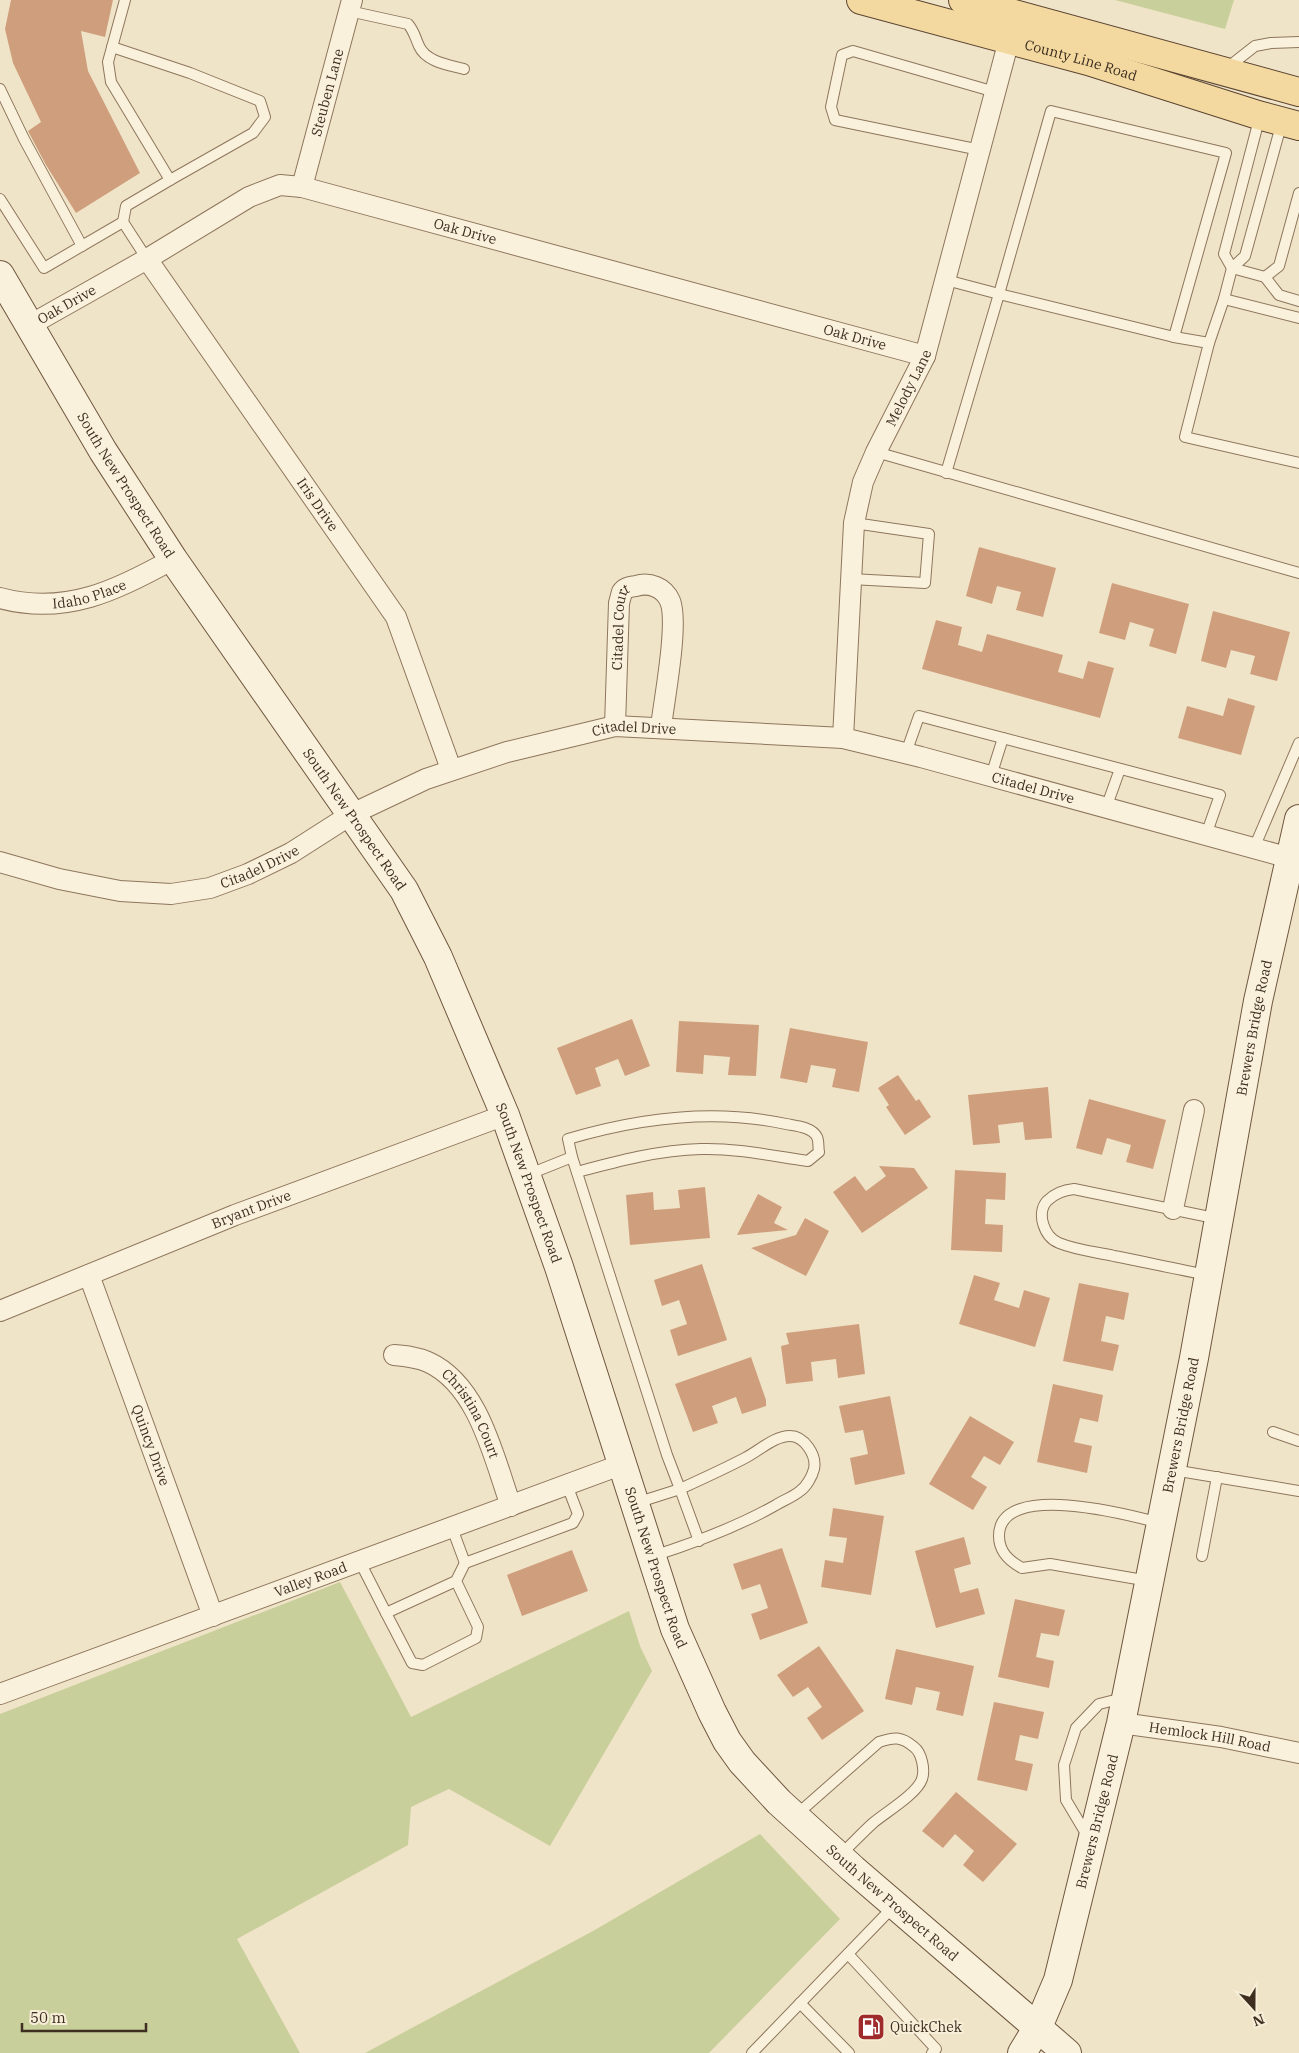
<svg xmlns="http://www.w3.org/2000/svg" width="1299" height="2053" font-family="'IBM Plex Serif',serif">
	<rect width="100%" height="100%" fill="#f0e4c8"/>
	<g fill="#c9cf9b">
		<path d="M 1115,0 L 1234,0 L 1225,29 Z"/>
		<path d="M 340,1582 L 411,1717 L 629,1611 L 640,1646 L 652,1671 L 550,1846 L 449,1789 L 411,1807 L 408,1845 L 237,1939 L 300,2053 L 0,2053 L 0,1714 Z"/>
		<path d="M 760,1834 L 840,1919 L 709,2053 L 365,2053 L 593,1931 Z"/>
	</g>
	<g fill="#cf9f7d">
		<path d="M 11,0 L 113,0 L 105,37 L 81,31 L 88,71 L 140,173 L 76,213 L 46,165 L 28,131 L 41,122 L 13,63 L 5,29 Z"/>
		<path d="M 979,547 L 1056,568 L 1043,617 L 1016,610 L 1021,592 L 997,586 L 992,604 L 966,596 Z"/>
		<path d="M 1112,583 L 1189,604 L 1176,654 L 1149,646 L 1154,629 L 1130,622 L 1125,640 L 1099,633 Z"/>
		<path d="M 1213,611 L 1290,632 L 1277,681 L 1250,674 L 1255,656 L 1231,650 L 1226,668 L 1201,661 Z"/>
		<path d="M 936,620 L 962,627 L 958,645 L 982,652 L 987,634 L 1063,655 L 1058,672 L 1083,679 L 1088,661 L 1114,668 L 1100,718 L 922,669 Z"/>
		<path d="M 1228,698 L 1255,706 L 1241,755 L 1178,738 L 1187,706 L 1223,716 Z"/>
		<path d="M 632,1019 L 650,1066 L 625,1076 L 618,1059 L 595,1068 L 601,1086 L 576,1095 L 557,1048 Z"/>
		<path d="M 679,1021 L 759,1025 L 756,1076 L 728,1075 L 730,1057 L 704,1055 L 703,1074 L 676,1072 Z"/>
		<path d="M 790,1028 L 868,1042 L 859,1092 L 832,1087 L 836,1069 L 811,1065 L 807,1083 L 780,1078 Z"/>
		<path d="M 898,1075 L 916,1101 L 919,1099 L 931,1117 L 905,1135 L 886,1107 L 889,1105 L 878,1088 Z"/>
		<path d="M 1048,1087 L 1052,1138 L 1025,1140 L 1023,1122 L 998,1125 L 1000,1143 L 973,1145 L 968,1095 Z"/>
		<path d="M 1089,1099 L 1166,1120 L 1153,1169 L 1126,1162 L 1131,1145 L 1107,1138 L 1102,1155 L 1076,1148 Z"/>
		<path d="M 879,1166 L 914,1168 L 928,1188 L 862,1233 L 833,1192 L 855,1176 L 866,1191 L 886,1176 Z"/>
		<path d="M 955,1170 L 1006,1173 L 1005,1200 L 986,1199 L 985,1224 L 1003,1225 L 1002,1252 L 951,1250 Z"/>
		<path d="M 705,1187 L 710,1238 L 630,1245 L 626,1195 L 653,1192 L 654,1210 L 680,1208 L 678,1190 Z"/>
		<path d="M 758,1194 L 782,1207 L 774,1223 L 788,1230 L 737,1235 Z"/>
		<path d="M 805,1218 L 829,1231 L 806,1276 L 751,1248 L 796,1235 Z"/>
		<path d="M 702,1264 L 727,1340 L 678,1356 L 670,1330 L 687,1324 L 679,1300 L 662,1306 L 654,1280 Z"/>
		<path d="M 974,1275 L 1000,1283 L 994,1300 L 1019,1308 L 1024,1290 L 1050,1298 L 1035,1347 L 959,1324 Z"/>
		<path d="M 1079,1283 L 1129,1293 L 1124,1320 L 1106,1316 L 1101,1341 L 1119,1345 L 1113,1371 L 1063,1361 Z"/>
		<path d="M 859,1324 L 865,1374 L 838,1378 L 836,1359 L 811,1362 L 813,1381 L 786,1384 L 781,1346 L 789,1344 L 786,1333 Z"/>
		<path d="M 751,1357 L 766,1400 L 766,1406 L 742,1414 L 736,1397 L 712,1406 L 718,1423 L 693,1432 L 675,1384 Z"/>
		<path d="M 1053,1384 L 1103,1395 L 1098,1422 L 1080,1418 L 1074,1442 L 1092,1446 L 1087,1473 L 1037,1462 Z"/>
		<path d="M 890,1396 L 905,1474 L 855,1485 L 850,1458 L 868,1454 L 863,1430 L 845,1433 L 839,1406 Z"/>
		<path d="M 970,1416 L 1014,1442 L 1000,1465 L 984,1456 L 971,1477 L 987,1487 L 973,1510 L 929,1484 Z"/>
		<path d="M 833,1508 L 884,1516 L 871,1595 L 821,1587 L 825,1560 L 843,1563 L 847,1538 L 829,1536 Z"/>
		<path d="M 964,1537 L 971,1564 L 954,1569 L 960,1593 L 978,1588 L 985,1614 L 936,1628 L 915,1551 Z"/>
		<path d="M 782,1548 L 808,1623 L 760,1640 L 751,1614 L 768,1608 L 760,1584 L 742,1590 L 733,1564 Z"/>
		<path d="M 572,1550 L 588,1591 L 522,1616 L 507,1575 Z"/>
		<path d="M 1015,1599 L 1065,1610 L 1059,1636 L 1041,1633 L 1036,1657 L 1054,1661 L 1049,1688 L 998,1677 Z"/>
		<path d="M 819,1646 L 864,1711 L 822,1740 L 807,1718 L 822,1707 L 808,1687 L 793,1697 L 777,1675 Z"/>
		<path d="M 896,1649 L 974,1666 L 963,1716 L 936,1710 L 940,1692 L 916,1687 L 912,1705 L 885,1699 Z"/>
		<path d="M 994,1702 L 1044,1712 L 1038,1739 L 1020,1735 L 1015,1760 L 1033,1764 L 1027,1791 L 977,1780 Z"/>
		<path d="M 956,1792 L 1017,1844 L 983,1882 L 963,1865 L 974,1851 L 955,1834 L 943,1848 L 922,1831 Z"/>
	</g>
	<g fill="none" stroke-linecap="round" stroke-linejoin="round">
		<defs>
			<g id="lane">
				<path d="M 349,11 L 408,24 C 414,31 415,37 419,46 C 426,62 449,65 464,69"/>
				<path d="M 112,47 L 190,73 L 260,101 L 265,117 L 253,133 L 170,180"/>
				<path d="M 1227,68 L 1255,46 L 1271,43 L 1299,42"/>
				<path d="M 0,89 L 24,139 L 82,246"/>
				<path d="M 1260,116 L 1224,254 L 1232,268 L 1265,277 L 1279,295 L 1299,301"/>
				<path d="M 1282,122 L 1245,256 L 1232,268 L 1224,299 L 1299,318"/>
				<path d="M 980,150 L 835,120 L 831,107 L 842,55 L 853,51 L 995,92"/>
				<path d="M 0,199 L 44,268 L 123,222 L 147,259"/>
				<path d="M 123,222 L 126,206 L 170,180 L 111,82 L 108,62 L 125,0"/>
				<path d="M 1265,277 L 1279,266 L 1299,193"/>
				<path d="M 946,280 L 999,294 L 1051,111 L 1226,153 L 1174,337 L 999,294 L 946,473"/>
				<path d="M 1174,337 L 1209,343 L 1185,437 L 1299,463"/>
				<path d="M 1209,343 L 1224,299"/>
				<path d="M 876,452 L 1299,573"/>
				<path d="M 851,579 L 925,583 L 929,534 L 854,523"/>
				<path d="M 906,753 L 919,716 L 1220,795 L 1206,835"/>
				<path d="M 991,776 L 1003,738"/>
				<path d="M 1106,808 L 1120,769"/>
				<path d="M 1254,848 L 1299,743"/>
				<path d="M 572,1157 L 568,1139 C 639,1118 713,1108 786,1124 C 796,1126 812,1127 817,1137 C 819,1141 818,1148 819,1152 L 808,1161 C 772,1156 737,1148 701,1149 C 659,1150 618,1161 577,1172"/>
				<path d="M 527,1175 L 572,1157 L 667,1455 L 680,1489 C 702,1479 724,1469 745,1458 C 759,1451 774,1436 790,1436 C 804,1436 817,1455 814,1469 C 812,1477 806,1487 800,1491 C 793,1497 784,1500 776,1505 C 737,1527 697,1542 653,1556"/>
				<path d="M 1208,1275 C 1176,1269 1145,1262 1114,1256 C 1096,1252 1076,1250 1059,1243 C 1044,1237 1036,1213 1047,1201 C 1055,1193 1063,1190 1074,1189 L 1219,1219"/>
				<path d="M 1273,1432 L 1299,1441"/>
				<path d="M 1173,1470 L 1299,1491"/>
				<path d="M 636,1503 L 680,1489 L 699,1541"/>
				<path d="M 452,1528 L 465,1563 L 573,1523 L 578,1514 L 567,1485"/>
				<path d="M 1202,1556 L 1217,1477"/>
				<path d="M 360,1562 L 386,1613"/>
				<path d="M 456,1581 L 386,1613 L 412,1663 L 423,1665 L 476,1638 L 478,1627 L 456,1581 L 465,1563"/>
				<path d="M 1149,1581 L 1050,1564 L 1022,1568 C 1009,1561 999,1552 999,1536 C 999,1480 1130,1515 1160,1523"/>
				<path d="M 795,1816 L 879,1742 C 894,1737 901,1736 914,1747 C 922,1753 925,1770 922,1779 C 917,1794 886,1812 873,1823 C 862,1833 851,1845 840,1855"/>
				<path d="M 1088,1837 L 1066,1800 L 1064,1765 L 1076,1728 L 1099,1704 L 1123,1698"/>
				<path d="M 848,1954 L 936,2049 L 932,2053"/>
				<path d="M 800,2003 L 849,2053"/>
				<path d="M 752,2053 L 894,1906"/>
			</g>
			<g id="street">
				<path id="s1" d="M 302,187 L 352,0"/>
				<path id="s2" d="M 147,259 L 396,617 L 451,769"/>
				<path id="s3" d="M 30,325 L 147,259 L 249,197 L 280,185 L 302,187 L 925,356"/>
				<path id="s4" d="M 0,598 C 65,616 118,590 173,559"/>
				<path id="s5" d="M 615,726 L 619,603 C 620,600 621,595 622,592 C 625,587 631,587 636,586 C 649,582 664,587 670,601 C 679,623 664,700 661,727"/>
				<path id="s6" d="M 843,738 L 854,523 L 863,482 L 876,452 L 925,356 L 1009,40"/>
				<path id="s7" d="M 0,862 L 59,879 L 120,891 L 171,894 L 210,888 L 248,874 L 291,853 L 352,814 L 426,779 L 507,752 L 615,726 L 843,738 L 921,757 L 1290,858"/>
				<path d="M 1173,1209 L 1194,1110"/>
				<path id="s8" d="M 89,1275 L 213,1616"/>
				<path id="s9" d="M 0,1311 L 235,1215 L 505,1115"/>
				<path id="s10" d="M 394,1355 C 406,1356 417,1357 428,1362 C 479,1385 494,1459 511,1506"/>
				<path id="s11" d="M 0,1694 L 623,1464"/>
				<path id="s12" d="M 1121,1723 L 1221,1737 L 1299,1753"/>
			</g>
			<g id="secondary">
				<path id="s13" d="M 0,275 L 103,451 L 173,559 L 404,890 L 438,957 L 505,1115 L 559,1267 L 675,1629 L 712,1712 L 727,1741 L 742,1762 L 779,1802 L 853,1869 L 1067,2053"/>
				<path id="s14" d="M 1022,2053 L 1038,2027 L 1058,1980 L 1121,1723 L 1194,1358 L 1258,1001 L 1299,819"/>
			</g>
			<g id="primary">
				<path id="s15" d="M 861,0 L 1088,61 L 1258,115 L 1299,126"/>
				<path d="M 963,0 L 1299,92"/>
			</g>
		</defs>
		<use href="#lane" stroke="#8d765c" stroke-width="12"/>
		<use href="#street" stroke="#8d765c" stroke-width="22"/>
		<use href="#secondary" stroke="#6f573f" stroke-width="30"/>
		<use href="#primary" stroke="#5b4430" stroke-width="30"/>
		<use href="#lane" stroke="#faf1dc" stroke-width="10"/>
		<use href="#street" stroke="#faf1dc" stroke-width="20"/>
		<use href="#secondary" stroke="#faf1dc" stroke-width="28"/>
		<use href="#primary" stroke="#f3d9a0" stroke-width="28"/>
	</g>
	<defs>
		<symbol id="fuel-square" viewBox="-11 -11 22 22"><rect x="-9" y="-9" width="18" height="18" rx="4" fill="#9e2a2b" stroke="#f7eed8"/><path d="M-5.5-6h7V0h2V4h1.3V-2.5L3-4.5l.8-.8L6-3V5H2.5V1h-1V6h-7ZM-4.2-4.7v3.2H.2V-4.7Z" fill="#fff"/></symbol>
	</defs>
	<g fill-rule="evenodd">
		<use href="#fuel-square" x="855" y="2011" width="32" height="32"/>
	</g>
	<g text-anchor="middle" stroke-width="4" stroke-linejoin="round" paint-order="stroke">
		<g font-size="14" fill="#3d2e20" stroke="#f7eed8">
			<text dy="5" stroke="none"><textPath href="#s15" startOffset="228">County Line Road</textPath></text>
			<text dy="5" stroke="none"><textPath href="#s1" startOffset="98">Steuben Lane</textPath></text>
			<text dy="5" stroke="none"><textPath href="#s3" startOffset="478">Oak Drive</textPath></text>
			<text dy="5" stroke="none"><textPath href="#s3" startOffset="42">Oak Drive</textPath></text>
			<text dy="5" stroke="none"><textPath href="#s3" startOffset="882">Oak Drive</textPath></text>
			<text dy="5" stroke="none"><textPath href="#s6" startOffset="362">Melody Lane</textPath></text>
			<text dy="5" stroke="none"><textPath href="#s13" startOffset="245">South New Prospect Road</textPath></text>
			<text dy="5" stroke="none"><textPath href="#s2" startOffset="299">Iris Drive</textPath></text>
			<text dy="5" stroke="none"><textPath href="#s4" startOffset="91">Idaho Place</textPath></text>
			<text dy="5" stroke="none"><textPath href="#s5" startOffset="99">Citadel Court</textPath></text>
			<text dy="5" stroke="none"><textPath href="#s7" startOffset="672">Citadel Drive</textPath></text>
			<text dy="5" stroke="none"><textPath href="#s7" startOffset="1078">Citadel Drive</textPath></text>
			<text dy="5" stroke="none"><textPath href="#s13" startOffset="650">South New Prospect Road</textPath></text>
			<text dy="5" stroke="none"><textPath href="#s7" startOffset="268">Citadel Drive</textPath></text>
			<text dy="5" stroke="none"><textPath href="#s14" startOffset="1054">Brewers Bridge Road</textPath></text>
			<text dy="5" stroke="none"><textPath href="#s13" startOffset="1055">South New Prospect Road</textPath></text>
			<text dy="5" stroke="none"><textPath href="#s9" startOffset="271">Bryant Drive</textPath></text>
			<text dy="5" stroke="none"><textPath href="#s10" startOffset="104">Christina Court</textPath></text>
			<text dy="5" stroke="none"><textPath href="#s14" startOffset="650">Brewers Bridge Road</textPath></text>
			<text dy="5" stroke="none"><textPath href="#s8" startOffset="181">Quincy Drive</textPath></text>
			<text dy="5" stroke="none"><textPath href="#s13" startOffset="1460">South New Prospect Road</textPath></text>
			<text dy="5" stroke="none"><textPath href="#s11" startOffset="331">Valley Road</textPath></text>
			<text dy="5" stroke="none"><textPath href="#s12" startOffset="90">Hemlock Hill Road</textPath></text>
			<text dy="5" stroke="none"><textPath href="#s14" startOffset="245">Brewers Bridge Road</textPath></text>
			<text dy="5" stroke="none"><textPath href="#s13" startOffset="1880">South New Prospect Road</textPath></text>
		</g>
		<g font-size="14" fill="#3d2e20" stroke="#f7eed8" text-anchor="start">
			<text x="890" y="2032">QuickChek</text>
		</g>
	</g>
	<g transform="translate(1254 2008) rotate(159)" stroke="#f7eed8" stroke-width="4" paint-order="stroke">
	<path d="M0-4L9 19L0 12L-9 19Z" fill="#3d2e20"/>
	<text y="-8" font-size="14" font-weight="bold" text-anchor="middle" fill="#3d2e20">N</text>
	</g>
	<path d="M22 2023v8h124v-8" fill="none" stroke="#3d2e20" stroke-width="2.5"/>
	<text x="30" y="2023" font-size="15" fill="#3d2e20" stroke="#f7eed8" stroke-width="4" paint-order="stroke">50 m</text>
</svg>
